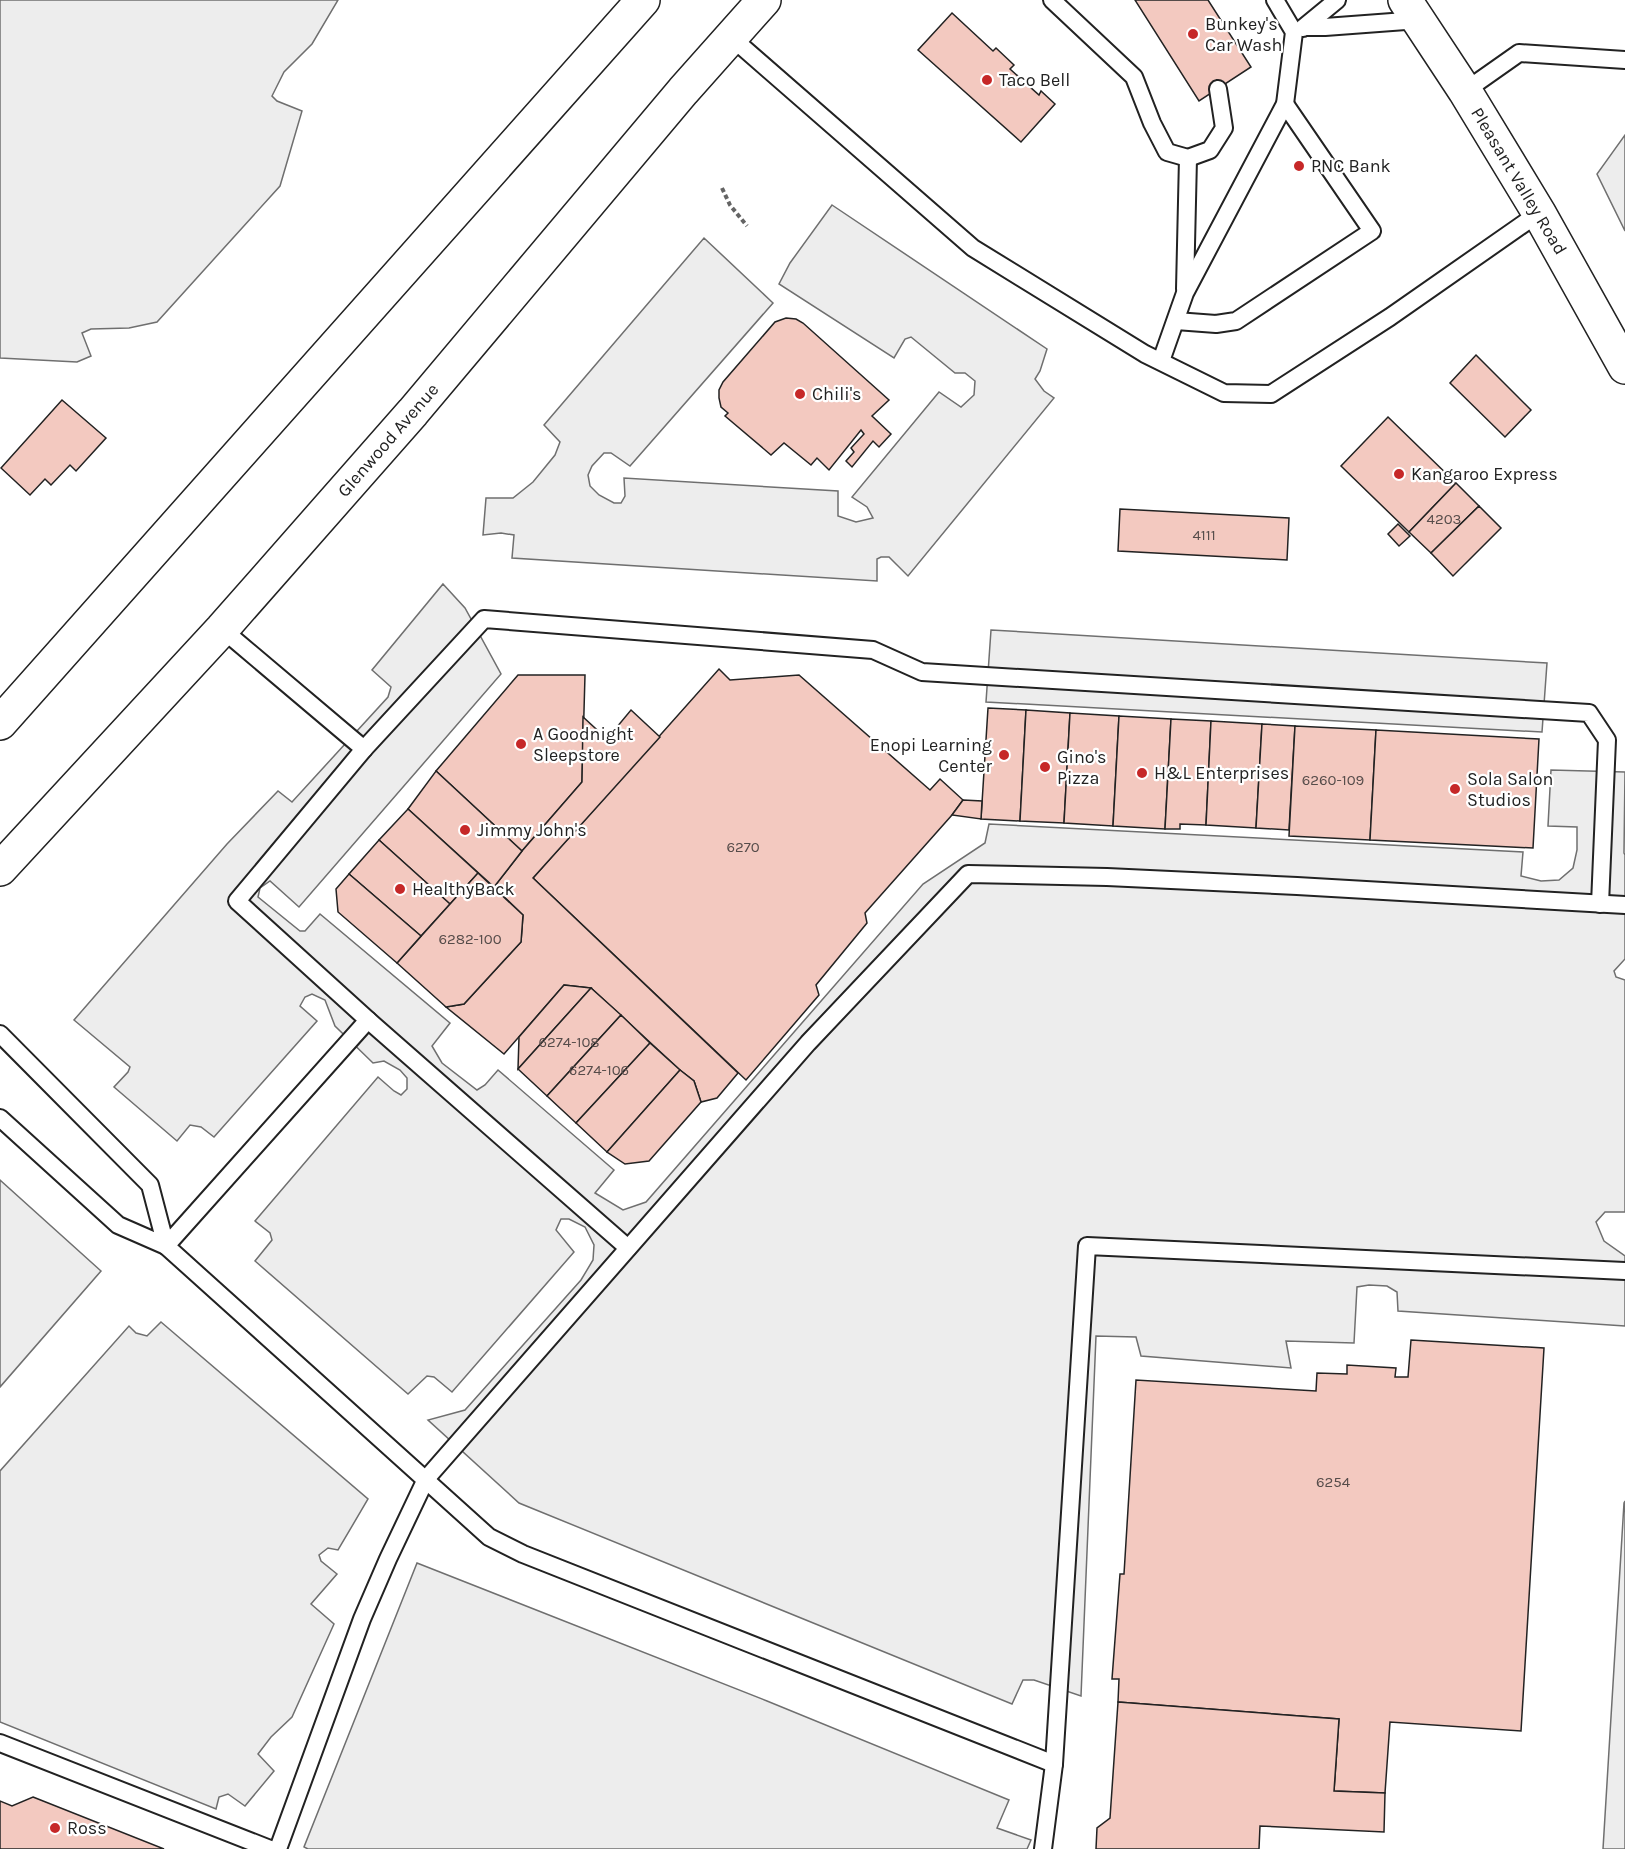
<svg xmlns="http://www.w3.org/2000/svg" width="1625" height="1849" font-family="Karla,sans-serif">
	<rect width="100%" height="100%" fill="#fff"/>
	<g fill="#ededed" stroke="#6f6f6f" stroke-width="1.5">
		<path d="M 0,0 L 338,0 L 312,44 L 284,72 L 272,96 L 277,101 L 302,111 L 280,186 L 157,322 L 129,328 L 91,329 L 82,333 L 91,356 L 77,362 L 0,358 Z"/>
		<path d="M 1625,135 L 1625,231 L 1597,174 Z"/>
		<path d="M 832,205 L 1047,349 L 1040,371 L 1035,379 L 1044,391 L 1054,398 L 908,576 L 889,557 L 881,557 L 877,559 L 877,581 L 512,558 L 514,535 L 501,533 L 483,535 L 486,498 L 513,498 L 533,482 L 555,455 L 560,442 L 544,425 L 704,238 L 773,303 L 630,466 L 611,453 L 604,453 L 592,466 L 588,475 L 590,486 L 599,495 L 614,503 L 621,503 L 625,496 L 624,478 L 838,491 L 838,516 L 856,522 L 873,518 L 867,507 L 852,497 L 939,392 L 961,407 L 974,395 L 975,381 L 965,373 L 955,373 L 911,337 L 905,339 L 894,358 L 779,284 L 790,263 Z"/>
		<path d="M 443,584 L 465,608 L 501,674 L 299,907 L 270,881 L 260,888 L 258,897 L 300,931 L 305,931 L 320,914 L 450,1023 L 432,1046 L 442,1063 L 477,1090 L 485,1085 L 498,1070 L 614,1170 L 595,1193 L 623,1210 L 646,1202 L 923,884 L 985,843 L 989,824 L 1523,852 L 1521,876 L 1541,881 L 1559,880 L 1573,868 L 1577,850 L 1577,827 L 1548,826 L 1551,770 L 1625,772 L 1624,853 L 1625,855 L 1625,959 L 1614,971 L 1616,977 L 1625,980 L 1625,1212 L 1605,1212 L 1596,1222 L 1604,1241 L 1625,1256 L 1625,1326 L 1398,1311 L 1397,1292 L 1387,1286 L 1369,1285 L 1357,1287 L 1354,1343 L 1286,1341 L 1291,1368 L 1141,1356 L 1136,1337 L 1096,1336 L 1081,1696 L 1034,1680 L 1023,1680 L 1012,1704 L 519,1503 L 428,1420 L 465,1410 L 581,1280 L 593,1260 L 594,1245 L 585,1227 L 569,1219 L 561,1219 L 556,1230 L 574,1252 L 452,1392 L 434,1377 L 427,1376 L 408,1394 L 255,1261 L 272,1240 L 270,1233 L 255,1221 L 378,1077 L 394,1091 L 401,1095 L 407,1089 L 407,1078 L 400,1070 L 384,1061 L 373,1063 L 335,1026 L 325,1000 L 312,994 L 305,997 L 300,1006 L 317,1021 L 214,1137 L 201,1127 L 190,1125 L 177,1141 L 114,1087 L 128,1072 L 130,1067 L 74,1020 L 227,844 L 278,791 L 292,802 L 388,697 L 391,687 L 372,670 Z"/>
		<path d="M 991,630 L 1547,663 L 1542,732 L 986,702 Z"/>
		<path d="M 0,1180 L 101,1271 L 0,1387 Z"/>
		<path d="M 161,1322 L 368,1499 L 338,1550 L 328,1548 L 319,1555 L 321,1561 L 337,1574 L 311,1604 L 334,1624 L 292,1717 L 271,1737 L 258,1754 L 274,1771 L 245,1806 L 228,1794 L 219,1797 L 216,1809 L 0,1722 L 0,1471 L 129,1326 L 136,1333 L 147,1336 Z"/>
		<path d="M 1625,1501 L 1625,1849 L 1603,1849 L 1624,1503 Z"/>
		<path d="M 417,1563 L 767,1701 L 1009,1800 L 997,1828 L 1031,1840 L 1027,1849 L 308,1849 L 304,1847 Z"/>
	</g>
	<g fill="#f3c9c0" stroke="#222" stroke-width="1.5">
		<path d="M 1135,0 L 1208,0 L 1251,67 L 1199,101 Z"/>
		<path d="M 952,13 L 993,51 L 996,48 L 1014,65 L 1010,69 L 1039,95 L 1041,91 L 1055,104 L 1021,142 L 918,50 Z"/>
		<path d="M 786,318 L 796,319 L 803,323 L 889,400 L 872,416 L 891,434 L 879,447 L 873,441 L 852,467 L 846,461 L 854,452 L 851,448 L 864,434 L 861,430 L 829,470 L 817,458 L 811,465 L 784,443 L 771,455 L 725,416 L 728,413 L 721,407 L 719,398 L 719,390 L 723,382 L 775,322 Z"/>
		<path d="M 1476,355 L 1531,410 L 1505,437 L 1450,383 Z"/>
		<path d="M 62,400 L 106,438 L 76,471 L 70,465 L 51,485 L 45,479 L 30,495 L 1,468 Z"/>
		<path d="M 1388,417 L 1456,483 L 1409,532 L 1341,466 Z"/>
		<path d="M 1456,483 L 1479,506 L 1431,553 L 1409,532 Z"/>
		<path d="M 1479,506 L 1501,528 L 1453,576 L 1431,553 Z"/>
		<path d="M 1120,509 L 1289,518 L 1287,560 L 1118,551 Z"/>
		<path d="M 1398,524 L 1410,536 L 1399,546 L 1388,534 Z"/>
		<path d="M 719,669 L 730,680 L 799,675 L 930,790 L 940,779 L 963,800 L 952,815 L 865,913 L 867,923 L 816,985 L 819,995 L 746,1080 L 533,878 Z"/>
		<path d="M 518,675 L 585,675 L 582,782 L 522,851 L 436,771 Z"/>
		<path d="M 988,708 L 1026,710 L 1020,821 L 981,819 Z"/>
		<path d="M 631,710 L 660,737 L 533,878 L 738,1073 L 717,1098 L 701,1102 L 694,1081 L 680,1070 L 591,988 L 564,985 L 504,1054 L 446,1007 L 464,1004 L 521,942 L 523,915 L 494,887 L 522,851 L 582,782 L 583,717 L 607,739 Z"/>
		<path d="M 1026,710 L 1070,713 L 1064,823 L 1020,821 Z"/>
		<path d="M 1070,713 L 1119,716 L 1113,826 L 1064,823 Z"/>
		<path d="M 1119,716 L 1171,719 L 1165,829 L 1113,826 Z"/>
		<path d="M 1171,719 L 1211,721 L 1206,825 L 1180,824 L 1180,829 L 1165,829 Z"/>
		<path d="M 1211,721 L 1262,724 L 1256,828 L 1206,825 Z"/>
		<path d="M 1262,724 L 1295,726 L 1289,830 L 1256,828 Z"/>
		<path d="M 1295,726 L 1376,730 L 1370,840 L 1289,836 Z"/>
		<path d="M 1376,730 L 1539,739 L 1533,848 L 1370,840 Z"/>
		<path d="M 436,771 L 522,851 L 494,887 L 408,809 Z"/>
		<path d="M 963,800 L 982,801 L 981,819 L 952,815 Z"/>
		<path d="M 408,809 L 478,873 L 450,904 L 379,840 Z"/>
		<path d="M 379,840 L 450,904 L 421,936 L 349,874 Z"/>
		<path d="M 478,873 L 523,915 L 521,942 L 464,1004 L 446,1007 L 397,963 Z"/>
		<path d="M 349,874 L 421,936 L 397,963 L 338,912 L 336,889 Z"/>
		<path d="M 564,985 L 591,988 L 518,1069 L 519,1037 Z"/>
		<path d="M 591,988 L 621,1015 L 547,1096 L 518,1069 Z"/>
		<path d="M 621,1015 L 650,1043 L 576,1123 L 547,1096 Z"/>
		<path d="M 650,1043 L 680,1070 L 607,1152 L 576,1123 Z"/>
		<path d="M 680,1070 L 694,1081 L 701,1102 L 649,1161 L 625,1164 L 607,1152 Z"/>
		<path d="M 1411,1340 L 1544,1348 L 1521,1731 L 1390,1722 L 1385,1793 L 1334,1791 L 1339,1719 L 1118,1702 L 1119,1679 L 1112,1679 L 1120,1574 L 1124,1574 L 1136,1380 L 1316,1391 L 1317,1373 L 1347,1374 L 1347,1365 L 1396,1368 L 1395,1377 L 1408,1377 Z"/>
		<path d="M 1118,1702 L 1339,1719 L 1334,1791 L 1385,1793 L 1384,1832 L 1260,1826 L 1259,1849 L 1096,1849 L 1097,1828 L 1110,1818 Z"/>
		<path d="M 33,1797 L 164,1849 L 0,1849 L 0,1801 L 12,1806 Z"/>
	</g>
	<g fill="none" stroke-linecap="round" stroke-linejoin="round">
		<defs>
			<g id="lane">
				<path d="M 1052,0 L 1134,77 L 1152,123 L 1167,152 L 1188,158 L 1210,150 L 1224,128 L 1218,89"/>
				<path d="M 1307,27 L 1325,27 L 1419,20"/>
				<path d="M 1303,28 L 1337,0"/>
				<path d="M 731,37 L 973,248 L 1145,354 L 1224,393 L 1271,394 L 1390,317 L 1539,213"/>
				<path d="M 1465,91 L 1519,53 L 1625,60"/>
				<path d="M 1185,289 L 1188,158"/>
				<path d="M 1176,321 L 1216,324 L 1236,321 L 1372,231 L 1285,104"/>
				<path d="M 1161,361 L 1185,293 L 1285,104 L 1294,32 L 1275,0"/>
				<path d="M 222,629 L 364,749 L 237,901 L 368,1020 L 628,1248"/>
				<path d="M 364,749 L 484,619 L 873,650 L 922,672 L 1589,713 L 1607,740 L 1600,904"/>
				<path d="M 368,1020 L 166,1246 L 489,1537 L 523,1554 L 1054,1764"/>
				<path d="M 0,1034 L 150,1185 L 166,1246 L 118,1225 L 0,1118"/>
				<path d="M 0,1743 L 270,1849"/>
				<path d="M 278,1849 L 362,1619 L 388,1559 L 426,1479 L 808,1043 L 968,874 L 1107,877 L 1297,886 L 1625,905"/>
				<path d="M 1043,1849 L 1054,1764 L 1087,1246 L 1625,1271"/>
			</g>
			<path id="secondary" d="M 1405,0 L 1465,91 L 1539,213 L 1625,367"/>
			<g id="highway">
				<path d="M 0,723 L 643,0"/>
				<path d="M 0,869 L 222,629 L 413,412 L 683,91 L 764,0"/>
			</g>
		</defs>
		<use href="#lane" stroke="#222" stroke-width="20"/>
		<use href="#secondary" stroke="#222" stroke-width="36"/>
		<use href="#highway" stroke="#222" stroke-width="36"/>
		<path stroke="#646464" stroke-width="4" stroke-dasharray="4.5 3" stroke-linecap="butt" d="M 722,188 L 730,205 L 747,226"/>
		<use href="#lane" stroke="#fff" stroke-width="16"/>
		<use href="#secondary" stroke="#fff" stroke-width="33"/>
		<use href="#highway" stroke="#fff" stroke-width="33"/>
	</g>
	<g fill="#c62828" stroke="#fff" stroke-width="2">
		<circle cx="1193" cy="34" r="6"/>
		<circle cx="987" cy="80" r="6"/>
		<circle cx="1299" cy="166" r="6"/>
		<circle cx="800" cy="394" r="6"/>
		<circle cx="1399" cy="474" r="6"/>
		<circle cx="521" cy="744" r="6"/>
		<circle cx="1004" cy="755" r="6"/>
		<circle cx="1045" cy="767" r="6"/>
		<circle cx="1142" cy="773" r="6"/>
		<circle cx="1455" cy="789" r="6"/>
		<circle cx="465" cy="830" r="6"/>
		<circle cx="400" cy="889" r="6"/>
		<circle cx="55" cy="1828" r="6"/>
	</g>
	<g text-anchor="middle" stroke-width="4.5" stroke-linejoin="round" paint-order="stroke">
		<g font-size="15" fill="#564c4a">
			<text x="1444" y="524">4203</text>
			<text x="1204" y="540">4111</text>
			<text x="1333" y="785">6260-109</text>
			<text x="743" y="852">6270</text>
			<text x="470" y="944">6282-100</text>
			<text x="569" y="1047">6274-108</text>
			<text x="599" y="1075">6274-106</text>
			<text x="1333" y="1487">6254</text>
		</g>
		<g font-size="18" fill="#222" stroke="#fff" text-anchor="start">
			<text x="1205" y="30">Bunkey's<tspan x="1205" dy="21">Car Wash</tspan></text>
			<text x="999" y="86">Taco Bell</text>
			<text x="1311" y="172">PNC Bank</text>
			<text x="812" y="400">Chili's</text>
			<text x="1411" y="480">Kangaroo Express</text>
			<text x="533" y="740">A Goodnight<tspan x="533" dy="21">Sleepstore</tspan></text>
			<text x="992" y="751" text-anchor="end">Enopi Learning<tspan x="992" dy="21">Center</tspan></text>
			<text x="1057" y="763">Gino's<tspan x="1057" dy="21">Pizza</tspan></text>
			<text x="1154" y="779">H&amp;L Enterprises</text>
			<text x="1467" y="785">Sola Salon<tspan x="1467" dy="21">Studios</tspan></text>
			<text x="477" y="836">Jimmy John's</text>
			<text x="412" y="895">HealthyBack</text>
			<text x="67" y="1834">Ross</text>
		</g>
		<g font-size="18" fill="#222" stroke="#fff">
			<text transform="translate(1519 181) rotate(59)" y="6">Pleasant Valley Road</text>
			<text transform="translate(388 440) rotate(-49)" y="6">Glenwood Avenue</text>
		</g>
	</g>
</svg>
